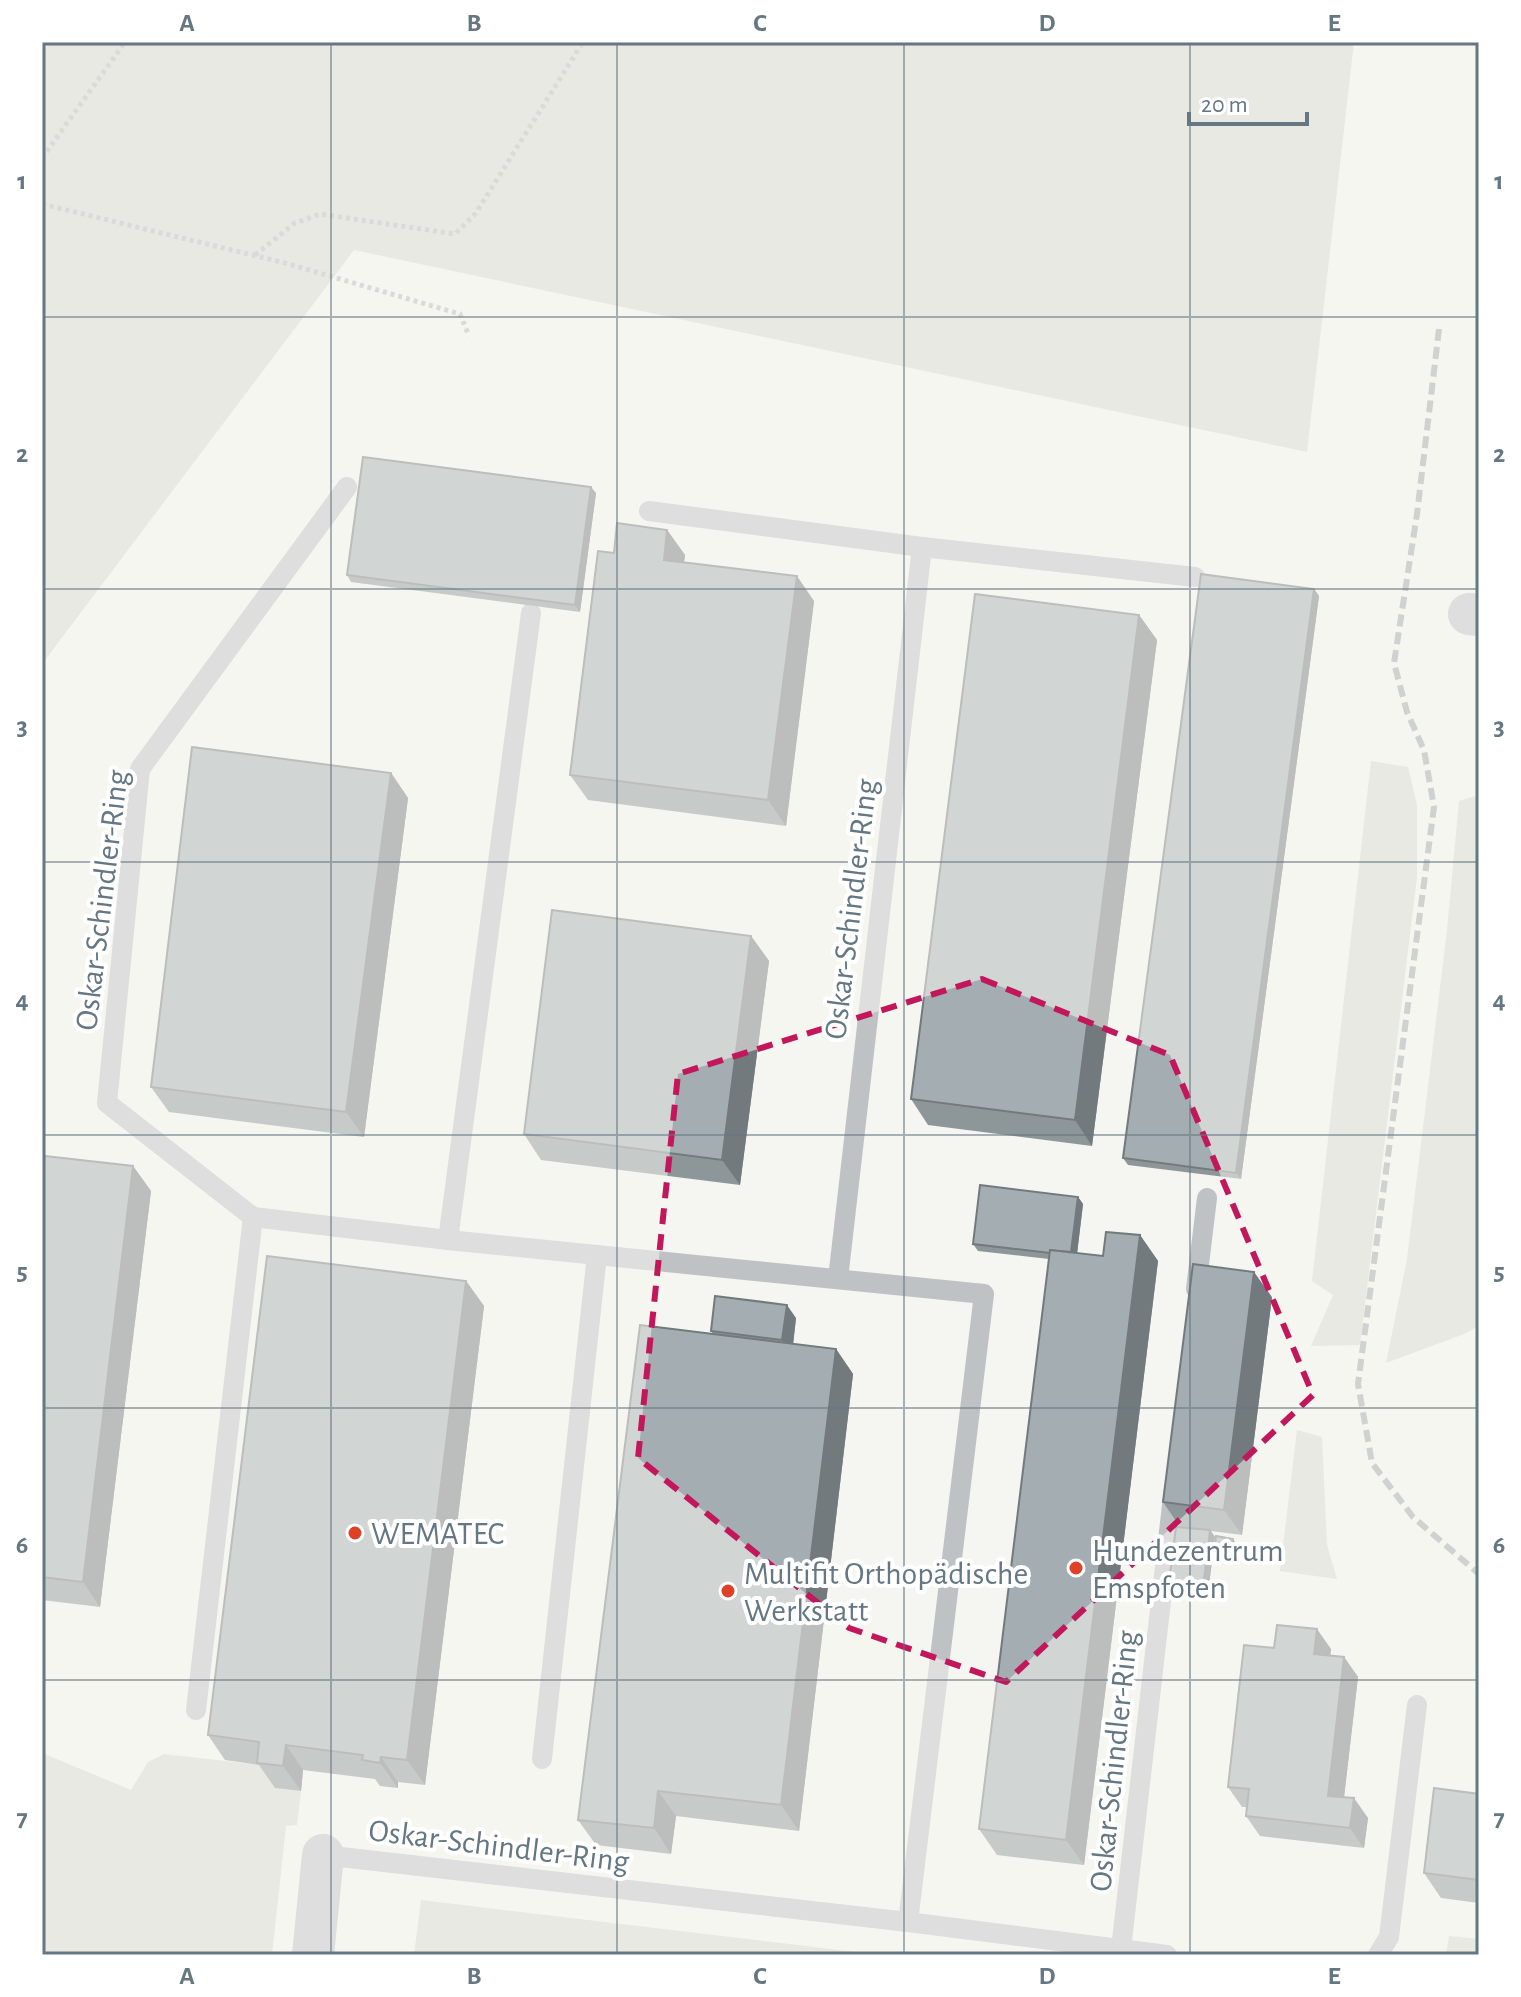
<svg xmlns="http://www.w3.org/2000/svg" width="1521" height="1997" font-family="'Alegreya Sans',sans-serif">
	<rect width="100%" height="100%" fill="#f5f5f1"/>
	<g fill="#d5dad0">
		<path d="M 42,42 L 1354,42 L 1307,452 L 354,250 L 42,664 Z"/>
		<path d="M 1371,761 L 1408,767 L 1417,805 L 1417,877 L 1360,1345 L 1311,1346 L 1333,1295 L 1312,1281 Z"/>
		<path d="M 1479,795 L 1479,1326 L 1464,1334 L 1386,1363 L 1407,1259 L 1447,930 L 1459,801 Z"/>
		<path d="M 1297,1430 L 1322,1437 L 1327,1545 L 1337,1579 L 1280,1571 Z"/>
		<path d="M 42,1753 L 131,1790 L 148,1762 L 164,1754 L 277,1767 L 275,1788 L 301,1791 L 297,1825 L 286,1826 L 272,1955 L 42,1955 Z"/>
		<path d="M 421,1900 L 881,1955 L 414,1955 Z"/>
		<path d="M 1449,1936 L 1479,1939 L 1479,1955 L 1446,1955 Z"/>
	</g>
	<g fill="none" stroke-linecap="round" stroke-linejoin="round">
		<g stroke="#b8bbbd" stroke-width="5" stroke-dasharray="4 4" stroke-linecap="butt">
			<path d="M 42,158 L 125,42"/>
			<path d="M 42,204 L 285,263 L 460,314 L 469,336"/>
			<path d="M 255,255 L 295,223 L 320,214 L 455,234 L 476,213 L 583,42"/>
		</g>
		<g stroke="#bec2c5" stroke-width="20">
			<path d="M 649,511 L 922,547 L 1195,577"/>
			<path d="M 253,1217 L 107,1103 L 140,769 L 347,487"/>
			<path d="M 448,1240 L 531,613"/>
			<path d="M 838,1279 L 922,547"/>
			<path d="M 1196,1289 L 1207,1198"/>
			<path d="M 196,1710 L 253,1217 L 448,1240 L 984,1294 L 908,1922"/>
			<path d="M 542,1759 L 597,1255"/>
			<path d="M 323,1855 L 908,1922 L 1167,1955"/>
			<path d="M 1121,1949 L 1174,1488"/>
			<path d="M 1378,1955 L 1389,1937 L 1417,1705"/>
		</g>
		<g stroke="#bec2c5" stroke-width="42">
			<path d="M 1469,614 L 1479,615"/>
			<path d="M 313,1955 L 323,1855"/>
		</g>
		<path stroke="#9fa6ab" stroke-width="6" stroke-dasharray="12 6" stroke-linecap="butt" d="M 1439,329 L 1417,514 L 1394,663 L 1407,712 L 1424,750 L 1434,807 L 1358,1384 L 1372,1463 L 1413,1517 L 1479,1574"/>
	</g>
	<g fill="#8d9699">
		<path d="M 596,493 L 580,612 L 351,582 L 347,575 Z"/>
		<path d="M 667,530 L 685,555 L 684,562 L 814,601 L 786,826 L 588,800 L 570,775 Z"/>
		<path d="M 1314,589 L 1319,596 L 1241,1179 L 1128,1165 L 1123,1158 Z"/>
		<path d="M 1139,615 L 1157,640 L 1092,1146 L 928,1125 L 911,1099 Z"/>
		<path d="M 391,773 L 408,798 L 364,1137 L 169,1112 L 151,1087 Z"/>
		<path d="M 751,936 L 769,961 L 740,1185 L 541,1160 L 524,1134 Z"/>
		<path d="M 133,1166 L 151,1191 L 100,1607 L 42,1600 L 42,1184 Z"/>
		<path d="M 1078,1197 L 1083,1204 L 1077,1253 L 1103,1256 L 1140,1235 L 1158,1261 L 1084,1865 L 997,1855 L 979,1829 L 1049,1259 L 978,1251 L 973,1244 Z"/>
		<path d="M 466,1281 L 484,1306 L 425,1785 L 398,1782 L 398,1788 L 380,1786 L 375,1779 L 303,1770 L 301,1791 L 275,1788 L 259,1765 L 225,1760 L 208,1735 Z"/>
		<path d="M 1272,1297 L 1242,1535 L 1211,1531 L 1215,1537 L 1208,1593 L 1173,1589 L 1169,1582 L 1180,1527 L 1163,1502 Z"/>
		<path d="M 796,1318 L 793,1344 L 836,1349 L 853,1374 L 799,1831 L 676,1816 L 671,1854 L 596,1845 L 578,1820 L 713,1334 L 711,1331 Z"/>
		<path d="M 1238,1546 L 1235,1563 L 1218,1561 L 1214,1554 Z"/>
		<path d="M 1274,1648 L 1331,1649 L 1330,1656 L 1344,1657 L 1358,1677 L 1344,1797 L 1368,1818 L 1364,1848 L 1260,1836 L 1246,1816 L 1247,1807 L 1242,1807 L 1228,1787 Z"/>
		<path d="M 1479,1794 L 1479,1903 L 1441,1898 L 1424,1873 Z"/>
	</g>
	<g fill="#737a7d">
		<path d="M 591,487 L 596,493 L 580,612 L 575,605 Z"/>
		<path d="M 667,530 L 685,555 L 681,585 L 664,560 Z"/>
		<path d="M 797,576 L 814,601 L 786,826 L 768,800 Z"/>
		<path d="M 1314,589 L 1319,596 L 1241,1179 L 1236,1173 Z"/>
		<path d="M 1139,615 L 1157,640 L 1092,1146 L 1075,1120 Z"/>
		<path d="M 391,773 L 408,798 L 364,1137 L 346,1112 Z"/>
		<path d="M 751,936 L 769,961 L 740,1185 L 722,1160 Z"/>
		<path d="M 133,1166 L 151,1191 L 100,1607 L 83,1582 Z"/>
		<path d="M 1078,1197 L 1083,1204 L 1076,1263 L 1071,1256 Z"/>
		<path d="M 1140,1235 L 1158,1261 L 1084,1865 L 1066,1840 Z"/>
		<path d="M 1254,1272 L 1272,1297 L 1242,1535 L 1224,1510 Z"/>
		<path d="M 466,1281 L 484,1306 L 425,1785 L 407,1760 Z"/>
		<path d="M 787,1305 L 796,1318 L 792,1354 L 782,1340 Z"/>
		<path d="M 836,1349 L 853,1374 L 799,1831 L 781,1805 Z"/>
		<path d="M 1210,1530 L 1215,1537 L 1208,1593 L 1203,1587 Z"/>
		<path d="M 1233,1539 L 1238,1546 L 1235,1563 L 1231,1556 Z"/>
		<path d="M 1317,1629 L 1331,1649 L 1328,1673 L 1314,1654 Z"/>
		<path d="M 1344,1657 L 1358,1677 L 1342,1815 L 1328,1796 Z"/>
		<path d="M 286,1745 L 303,1770 L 301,1791 L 283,1766 Z"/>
		<path d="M 381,1757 L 398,1782 L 398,1788 L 380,1763 Z"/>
		<path d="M 658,1791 L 676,1816 L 671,1854 L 654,1828 Z"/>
		<path d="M 1354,1798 L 1368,1818 L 1364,1848 L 1350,1828 Z"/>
	</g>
	<g fill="#a4aeb2" stroke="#737a7d" stroke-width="2">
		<path d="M 363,457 L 591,487 L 575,605 L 347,575 Z"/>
		<path d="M 617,523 L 667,530 L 664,560 L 797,576 L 768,800 L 570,775 L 598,551 L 614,553 Z"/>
		<path d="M 1201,574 L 1314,589 L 1236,1173 L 1123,1158 Z"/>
		<path d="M 975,594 L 1139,615 L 1075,1120 L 911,1099 Z"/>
		<path d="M 192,747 L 391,773 L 346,1112 L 151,1087 Z"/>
		<path d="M 552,910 L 751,936 L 722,1160 L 524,1134 Z"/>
		<path d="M 45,1156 L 133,1166 L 83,1582 L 42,1577 L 42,1184 Z"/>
		<path d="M 980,1185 L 1078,1197 L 1071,1252 L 1050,1250 L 1050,1253 L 973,1244 Z"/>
		<path d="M 1106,1232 L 1140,1235 L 1066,1840 L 979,1829 L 1050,1250 L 1103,1256 Z"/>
		<path d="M 267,1256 L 466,1281 L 407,1760 L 381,1757 L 380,1763 L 362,1760 L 363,1755 L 286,1745 L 283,1766 L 257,1763 L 259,1742 L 208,1735 Z"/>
		<path d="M 1193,1264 L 1254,1272 L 1224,1510 L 1163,1502 Z"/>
		<path d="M 715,1296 L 787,1305 L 782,1340 L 711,1331 Z"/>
		<path d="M 640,1325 L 836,1349 L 781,1805 L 658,1791 L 654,1828 L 578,1820 Z"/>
		<path d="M 1176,1527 L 1210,1530 L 1203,1587 L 1169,1582 Z"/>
		<path d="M 1216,1536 L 1233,1539 L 1231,1556 L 1214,1554 Z"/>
		<path d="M 1277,1625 L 1317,1629 L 1314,1654 L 1344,1657 L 1328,1796 L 1354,1798 L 1350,1828 L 1246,1816 L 1249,1789 L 1228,1787 L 1244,1645 L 1274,1648 Z"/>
		<path d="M 1434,1788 L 1479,1794 L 1479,1880 L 1424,1873 Z"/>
	</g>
	<path d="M0 0H1521V1997H0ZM 982,979 L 1170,1055 L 1313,1395 L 1006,1682 L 849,1628 L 638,1458 L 678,1074 Z" fill="#f5f5f1" fill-opacity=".55" fill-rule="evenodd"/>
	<path fill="none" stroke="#c2185b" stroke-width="6" stroke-dasharray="16 10" stroke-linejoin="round" d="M 982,979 L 1170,1055 L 1313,1395 L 1006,1682 L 849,1628 L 638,1458 L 678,1074 Z"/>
	<path fill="none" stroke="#647782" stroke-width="2" stroke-opacity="0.55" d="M 331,42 L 331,1955M 617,42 L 617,1955M 904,42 L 904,1955M 1190,42 L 1190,1955M 42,317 L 1479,317M 42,589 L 1479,589M 42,862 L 1479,862M 42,1135 L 1479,1135M 42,1408 L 1479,1408M 42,1680 L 1479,1680"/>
	<g fill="#df4127" stroke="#fff" stroke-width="3">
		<circle cx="355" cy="1533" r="8"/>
		<circle cx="1076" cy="1568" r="8"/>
		<circle cx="728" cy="1591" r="8"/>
	</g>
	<g text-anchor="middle" stroke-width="8" stroke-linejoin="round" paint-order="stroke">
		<g font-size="32" fill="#647782" stroke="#fff">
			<text transform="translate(101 900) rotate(-83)" y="11">Oskar-Schindler-Ring</text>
			<text transform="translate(850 909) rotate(-83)" y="11">Oskar-Schindler-Ring</text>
			<text transform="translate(1113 1761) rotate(-84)" y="11">Oskar-Schindler-Ring</text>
			<text transform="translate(499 1845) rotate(7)" y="11">Oskar-Schindler-Ring</text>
		</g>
		<g font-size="32" fill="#647782" stroke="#fff" text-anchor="start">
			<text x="371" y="1544">WEMATEC</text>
			<text x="1092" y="1561">Hundezentrum<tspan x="1092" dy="37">Emspfoten</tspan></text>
			<text x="744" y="1584">Multifit Orthopädische<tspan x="744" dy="37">Werkstatt</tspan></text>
		</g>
	</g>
	<rect width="1521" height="1997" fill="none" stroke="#ffffff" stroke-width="88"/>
	<path d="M1189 112v12h118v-12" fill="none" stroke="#647782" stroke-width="4"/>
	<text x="1201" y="112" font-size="24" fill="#647782" stroke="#ffffff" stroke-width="6" paint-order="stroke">20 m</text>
	<rect x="44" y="44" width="1433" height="1909" fill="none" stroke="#647782" stroke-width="3"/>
	<g font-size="26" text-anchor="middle" font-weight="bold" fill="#647782">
		<text x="187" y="31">A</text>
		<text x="474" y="31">B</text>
		<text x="760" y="31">C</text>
		<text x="1047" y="31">D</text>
		<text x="1334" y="31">E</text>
		<text x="22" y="189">1</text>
		<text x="1499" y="189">1</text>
		<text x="22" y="462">2</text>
		<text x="1499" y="462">2</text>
		<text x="22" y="735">3</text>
		<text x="1499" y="735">3</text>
		<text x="22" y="1008">4</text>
		<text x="1499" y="1008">4</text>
		<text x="22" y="1280">5</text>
		<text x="1499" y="1280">5</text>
		<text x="22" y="1553">6</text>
		<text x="1499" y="1553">6</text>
		<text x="22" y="1826">7</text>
		<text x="1499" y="1826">7</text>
		<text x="187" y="1984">A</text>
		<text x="474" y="1984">B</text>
		<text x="760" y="1984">C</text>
		<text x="1047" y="1984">D</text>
		<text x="1334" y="1984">E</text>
	</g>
</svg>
